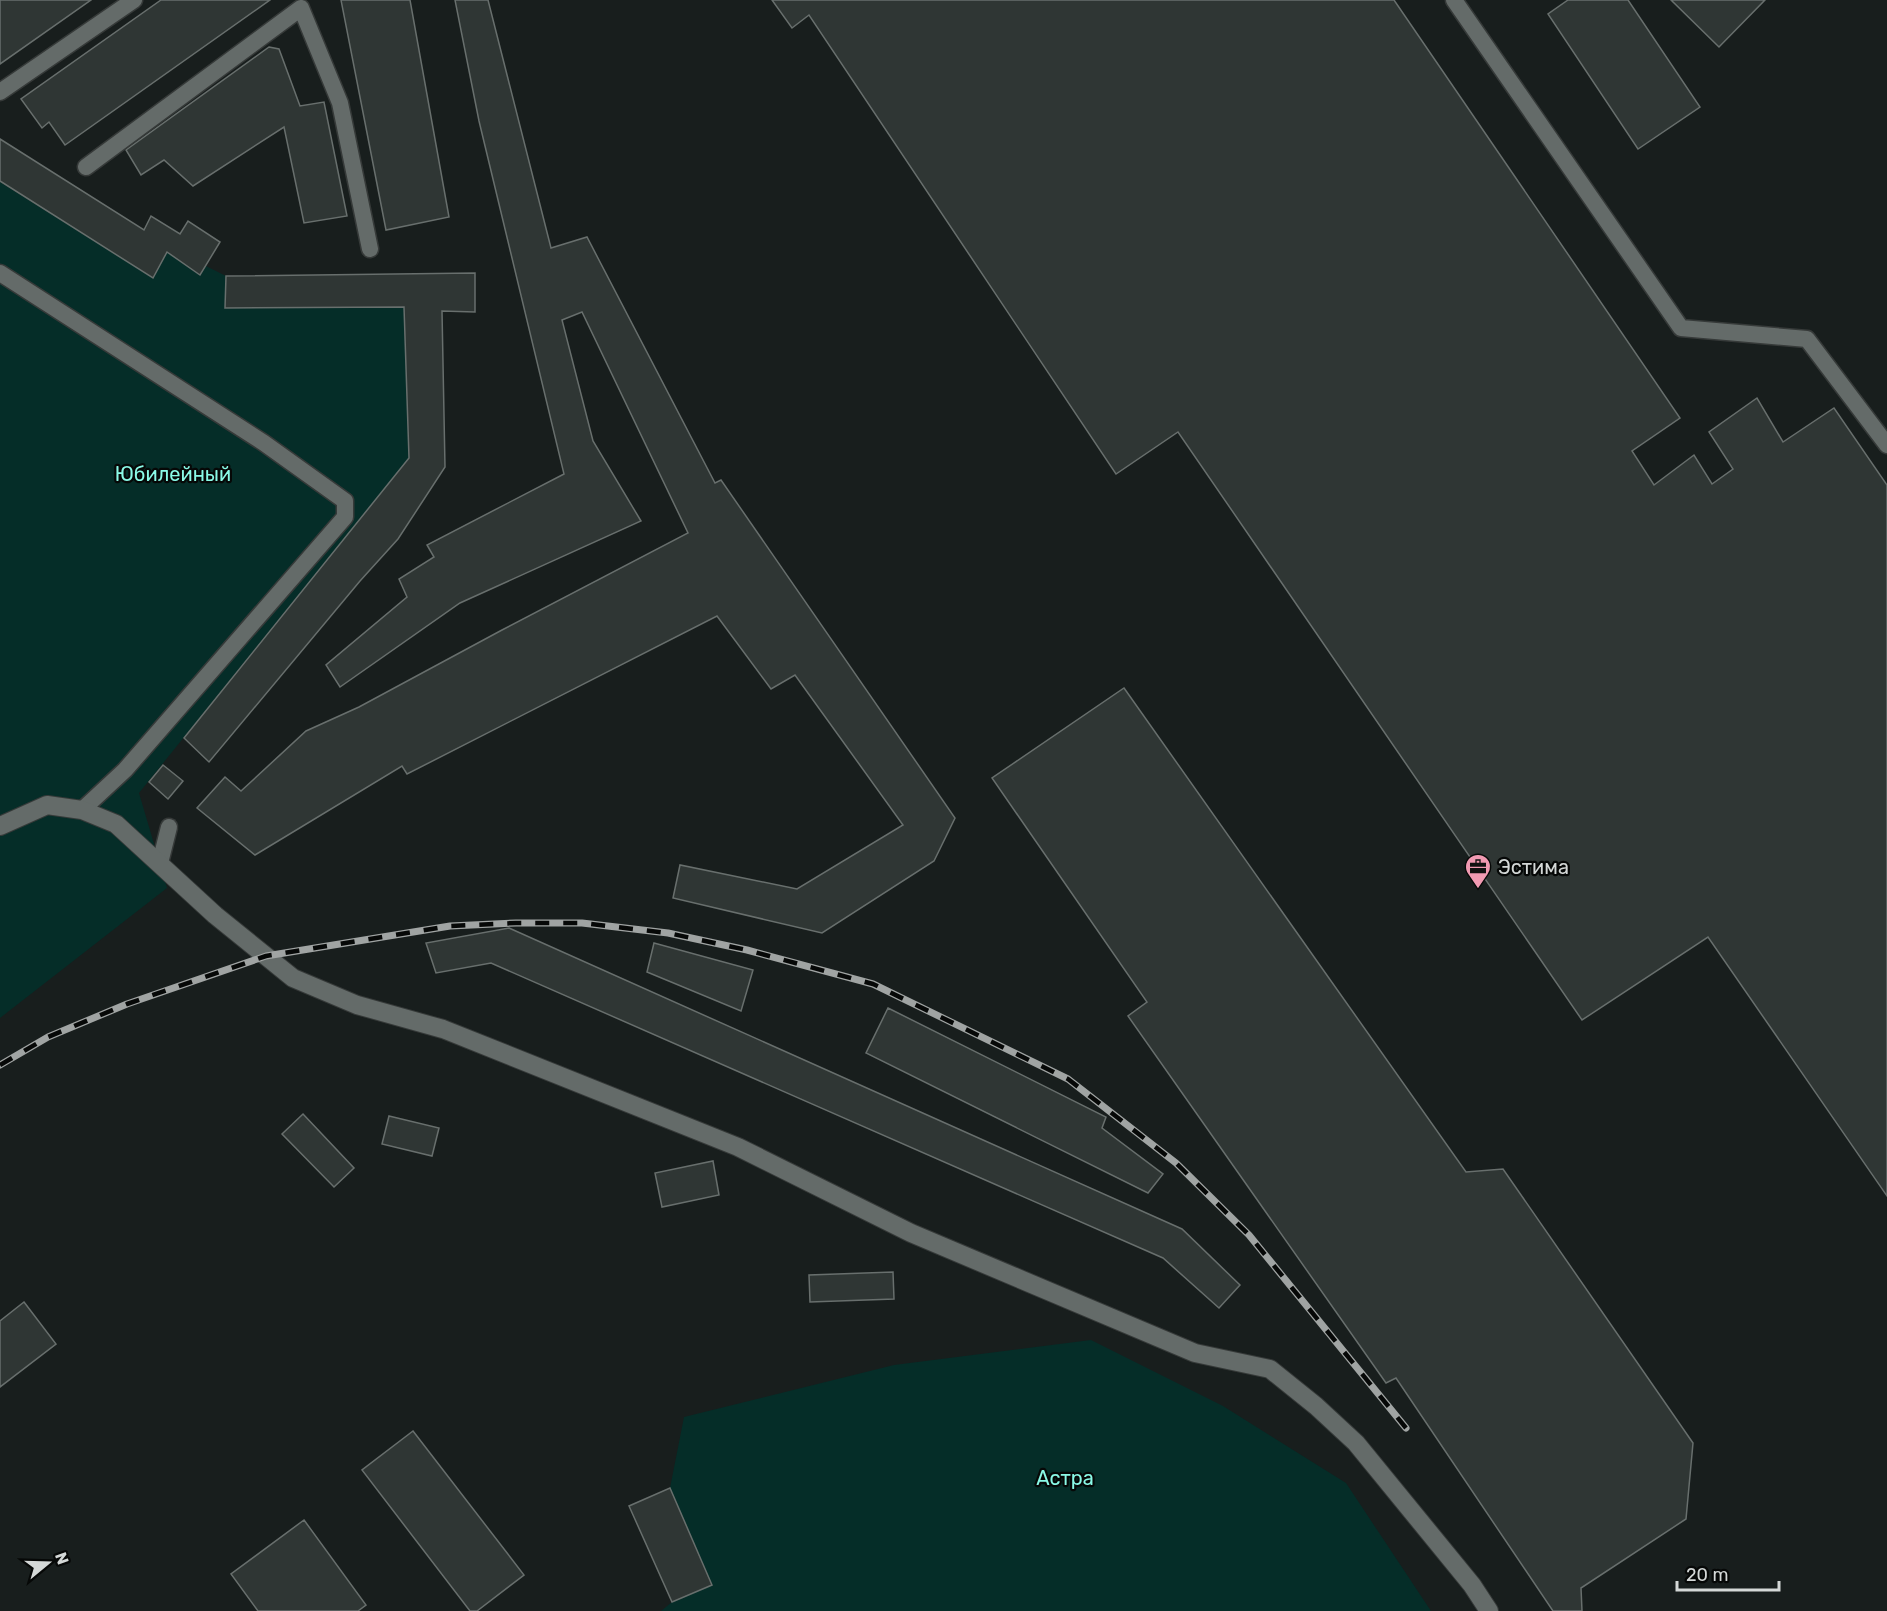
<svg xmlns="http://www.w3.org/2000/svg" width="1887" height="1611" font-family="Rubik,sans-serif">
	<rect width="100%" height="100%" fill="#181e1d"/>
	<g fill="#052d28">
		<path d="M 0,182 L 153,278 L 167,252 L 200,275 L 206,266 L 226,276 L 225,308 L 404,307 L 409,458 L 139,793 L 167,888 L 0,1018 Z"/>
		<path d="M 1091,1340 L 1223,1406 L 1346,1483 L 1431,1611 L 661,1611 L 672,1602 L 712,1585 L 670,1488 L 684,1417 L 894,1365 Z"/>
	</g>
	<g fill="#2f3634" stroke="#686f6d" stroke-width="1.5">
		<path d="M 0,0 L 91,0 L 0,64 Z"/>
		<path d="M 161,0 L 270,0 L 65,145 L 49,122 L 42,128 L 21,99 Z"/>
		<path d="M 341,0 L 410,0 L 449,217 L 386,230 Z"/>
		<path d="M 455,0 L 488,0 L 551,248 L 587,237 L 715,483 L 721,480 L 955,818 L 934,861 L 822,933 L 673,898 L 680,865 L 797,889 L 903,825 L 795,675 L 771,689 L 717,616 L 407,774 L 402,766 L 255,855 L 197,808 L 225,777 L 241,791 L 306,731 L 359,707 L 502,630 L 688,533 L 582,312 L 562,320 L 593,441 L 641,521 L 460,603 L 340,687 L 326,665 L 407,597 L 399,579 L 434,557 L 427,545 L 564,474 L 479,121 Z"/>
		<path d="M 772,0 L 1394,0 L 1680,418 L 1632,451 L 1654,485 L 1694,455 L 1712,484 L 1733,469 L 1709,432 L 1757,398 L 1783,442 L 1834,408 L 1887,485 L 1887,1196 L 1708,937 L 1582,1020 L 1178,432 L 1116,474 L 809,15 L 792,28 Z"/>
		<path d="M 1568,0 L 1628,0 L 1700,107 L 1638,149 L 1548,14 Z"/>
		<path d="M 1671,0 L 1765,0 L 1719,47 Z"/>
		<path d="M 269,47 L 279,49 L 300,106 L 324,102 L 347,216 L 304,223 L 284,127 L 193,186 L 164,160 L 141,175 L 126,150 Z"/>
		<path d="M 0,139 L 144,230 L 151,216 L 180,234 L 188,221 L 220,242 L 200,275 L 167,252 L 153,278 L 0,181 Z"/>
		<path d="M 475,273 L 475,312 L 442,311 L 445,467 L 398,539 L 360,581 L 209,762 L 184,738 L 409,458 L 404,307 L 225,308 L 226,276 Z"/>
		<path d="M 1124,688 L 1466,1172 L 1503,1169 L 1693,1443 L 1686,1519 L 1581,1588 L 1582,1611 L 1553,1611 L 1396,1378 L 1386,1383 L 1128,1016 L 1147,1002 L 992,778 Z"/>
		<path d="M 163,765 L 183,781 L 168,799 L 149,782 Z"/>
		<path d="M 509,928 L 1182,1229 L 1240,1285 L 1219,1308 L 1163,1258 L 491,963 L 436,973 L 426,943 Z"/>
		<path d="M 654,943 L 753,970 L 741,1011 L 647,972 Z"/>
		<path d="M 888,1008 L 1106,1117 L 1102,1128 L 1163,1174 L 1148,1193 L 866,1053 Z"/>
		<path d="M 303,1114 L 354,1168 L 334,1187 L 282,1134 Z"/>
		<path d="M 389,1116 L 439,1128 L 432,1156 L 382,1144 Z"/>
		<path d="M 713,1161 L 719,1195 L 662,1207 L 655,1173 Z"/>
		<path d="M 893,1272 L 894,1299 L 810,1302 L 809,1275 Z"/>
		<path d="M 24,1302 L 56,1344 L 0,1387 L 0,1321 Z"/>
		<path d="M 413,1431 L 524,1575 L 477,1611 L 470,1611 L 362,1470 Z"/>
		<path d="M 670,1488 L 712,1585 L 672,1602 L 629,1506 Z"/>
		<path d="M 304,1520 L 366,1605 L 358,1611 L 258,1611 L 231,1574 Z"/>
	</g>
	<g fill="none" stroke-linecap="round" stroke-linejoin="round">
		<defs>
			<g id="lane">
				<path d="M 1454,0 L 1681,328 L 1807,339 L 1887,445"/>
				<path d="M 0,92 L 134,0"/>
				<path d="M 86,167 L 301,8 L 340,103 L 370,249"/>
				<path d="M 0,273 L 264,443 L 345,501 L 345,517 L 125,770 L 82,810"/>
				<path d="M 160,863 L 169,827"/>
			</g>
			<path id="street" d="M 0,826 L 47,805 L 82,810 L 116,824 L 215,915 L 293,978 L 357,1005 L 443,1029 L 738,1147 L 911,1233 L 1195,1353 L 1270,1369 L 1316,1406 L 1356,1443 L 1472,1585 L 1489,1611"/>
		</defs>
		<use href="#lane" stroke="#363a39" stroke-width="19"/>
		<use href="#street" stroke="#363a39" stroke-width="20"/>
		<use href="#lane" stroke="#646b69" stroke-width="16"/>
		<use href="#street" stroke="#646b69" stroke-width="18"/>
		<defs>
			<path id="rail" d="M 0,1065 L 48,1037 L 127,1004 L 266,956 L 450,926 L 516,923 L 582,923 L 668,933 L 747,950 L 873,984 L 1068,1079 L 1176,1163 L 1249,1235 L 1406,1428"/>
		</defs>
		<use href="#rail" stroke="#a0a4a3" stroke-width="7"/>
		<use href="#rail" stroke="#060807" stroke-width="4.5" stroke-dasharray="14" stroke-linecap="butt"/>
	</g>
	<defs>
		<symbol id="office-pin" viewBox="-11 -11 22 30"><path d="M0 17L-7.5 6A9.5 9.5 0 1 1 7.5 6Z" fill="#f19ab2" stroke="#060807"/><path d="M-6-3h4V-5.5h4V-3h4V5H-6ZM-1-4.5V-3h2v-1.5ZM-6 0V1H6V0Z" fill="#111"/></symbol>
	</defs>
	<g fill-rule="evenodd">
		<use href="#office-pin" x="1463" y="852" width="30" height="40"/>
	</g>
	<g text-anchor="middle" stroke-width="4.5" stroke-linejoin="round" paint-order="stroke">
		<g font-size="20" fill="#8afae7" stroke="#060807">
			<text x="173" y="481">Юбилейный</text>
			<text x="1065" y="1485">Астра</text>
		</g>
		<g font-size="20" fill="#d4d8d7" stroke="#060807" text-anchor="start">
			<text x="1498" y="874">Эстима</text>
		</g>
	</g>
	<g transform="translate(48 1563) rotate(71)" stroke="#060807" stroke-width="4.5" paint-order="stroke">
	<path d="M0-4.5L10 22L0 15L-10 22Z" fill="#d4d8d7"/>
	<text y="-9" font-size="16" font-weight="bold" text-anchor="middle" fill="#d4d8d7">N</text>
	</g>
	<path d="M1677 1581v9h102v-9" fill="none" stroke="#d4d8d7" stroke-width="3"/>
	<text x="1686" y="1581" font-size="18" fill="#d4d8d7" stroke="#060807" stroke-width="4.5" paint-order="stroke">20 m</text>
</svg>
